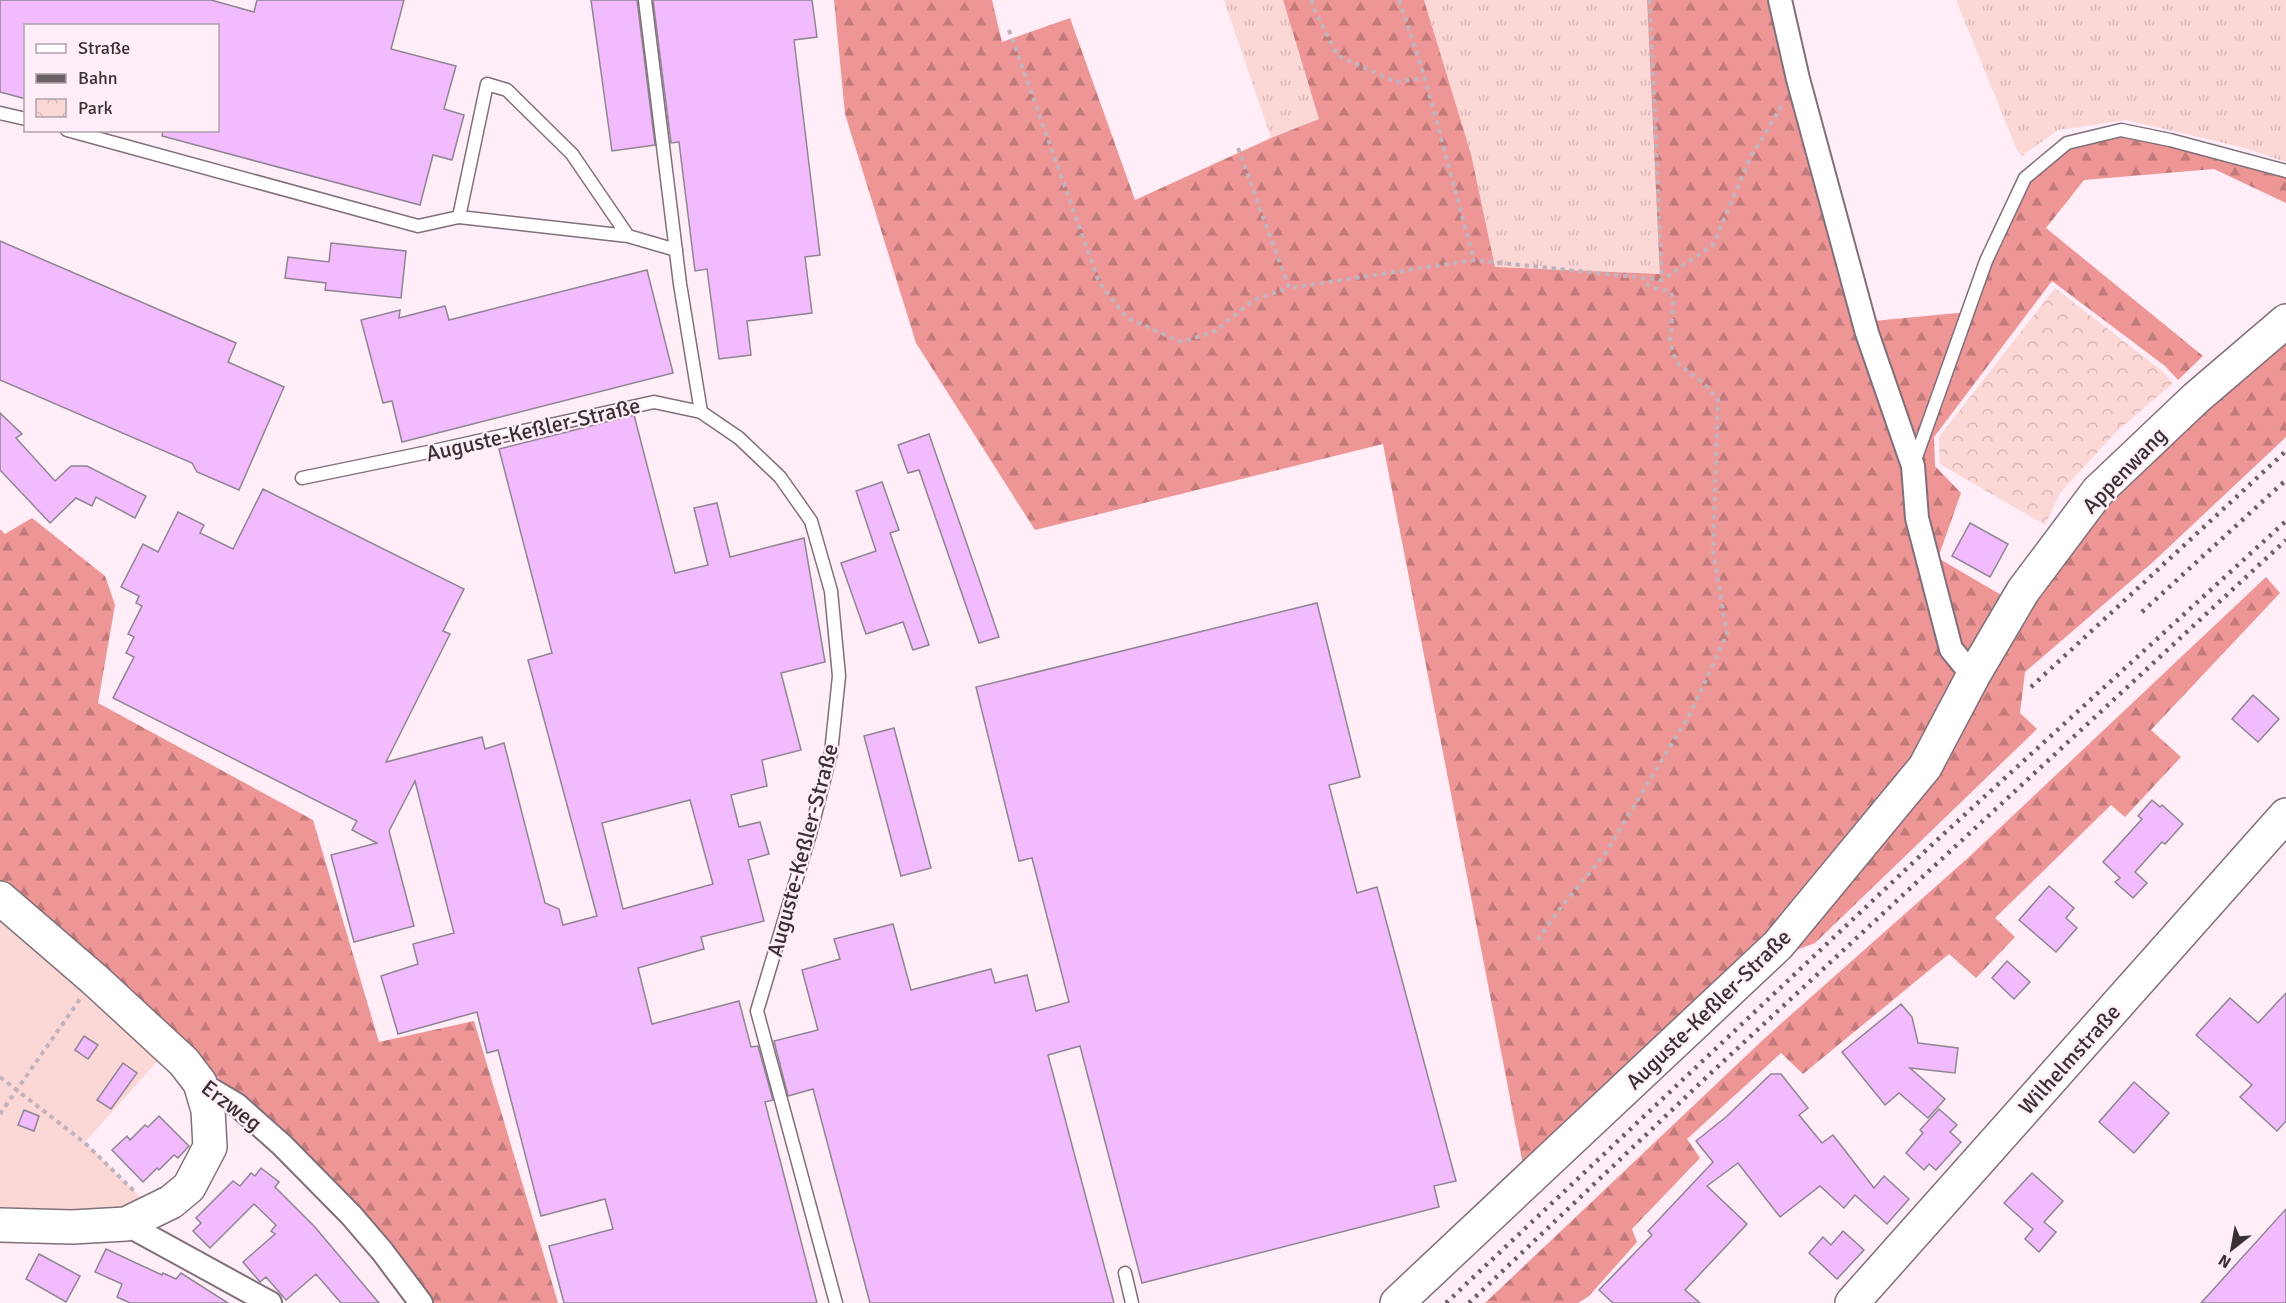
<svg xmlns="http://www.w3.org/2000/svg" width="2286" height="1303" font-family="Signika,sans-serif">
	<defs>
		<pattern id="grass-tufts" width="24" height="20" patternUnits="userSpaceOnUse" patternTransform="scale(1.5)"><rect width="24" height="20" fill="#fbd7d6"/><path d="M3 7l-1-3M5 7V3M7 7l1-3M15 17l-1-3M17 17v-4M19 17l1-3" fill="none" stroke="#d8b9b8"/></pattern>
		<pattern id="forest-firs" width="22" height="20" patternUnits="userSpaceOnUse" patternTransform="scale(1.5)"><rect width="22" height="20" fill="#ee9595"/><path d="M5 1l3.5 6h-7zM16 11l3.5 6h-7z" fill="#c27a7a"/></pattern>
		<pattern id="park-crowns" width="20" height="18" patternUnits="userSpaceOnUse" patternTransform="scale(1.5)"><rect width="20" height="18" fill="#fbd7d6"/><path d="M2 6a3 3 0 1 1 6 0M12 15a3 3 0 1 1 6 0" fill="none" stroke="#d8b9b8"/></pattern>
	</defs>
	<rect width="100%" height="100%" fill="#ffedf8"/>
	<g fill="url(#grass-tufts)">
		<path d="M 1224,0 L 1283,0 L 1319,119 L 1271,138 Z"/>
		<path d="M 1424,0 L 1647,0 L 1661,274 L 1495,267 L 1471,154 Z"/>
		<path d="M 1956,0 L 2286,0 L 2286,162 L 2241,147 L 2126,120 L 2058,130 L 2022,156 L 2017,150 Z"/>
	</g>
	<g fill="url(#forest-firs)">
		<path d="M 834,0 L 992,0 L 1002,42 L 1070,18 L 1135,200 L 1271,138 L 1319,119 L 1283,0 L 1424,0 L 1471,154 L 1495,267 L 1660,274 L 1647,0 L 1772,0 L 1852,323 L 1968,312 L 2025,178 L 2067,143 L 2121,130 L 2286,171 L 2286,203 L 2214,169 L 2084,180 L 2046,228 L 2203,356 L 2178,380 L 2165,366 L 2052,281 L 1934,437 L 1935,466 L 1961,493 L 1938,558 L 2008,599 L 1946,717 L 1769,939 L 1525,1175 L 1383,444 L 1035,530 L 916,343 L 845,114 Z"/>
		<path d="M 2286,335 L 2286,437 L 2153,562 L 2025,672 L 2020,713 L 2037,729 L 1815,943 L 1783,955 L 1982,678 L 2108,494 Z"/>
		<path d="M 32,518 L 105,576 L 115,605 L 98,703 L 313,820 L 379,1042 L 474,1021 L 558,1303 L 431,1303 L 286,1138 L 0,886 L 0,529 L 5,534 Z"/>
		<path d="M 2266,577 L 2280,593 L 2151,730 L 2181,757 L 2125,817 L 2111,805 L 1995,918 L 2015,937 L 1976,978 L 1949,954 L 1803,1074 L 1781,1053 L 1687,1139 L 1700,1158 L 1632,1229 L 1637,1242 L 1589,1296 L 1578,1303 L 1485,1303 L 1766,1037 L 1969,857 Z"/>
	</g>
	<path fill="url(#park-crowns)" d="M 2055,288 L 2162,371 L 2173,383 L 2115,433 L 2060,493 L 2045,525 L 1940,464 L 1939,437 Z"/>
	<path fill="#fbd7d6" d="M 0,909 L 162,1056 L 85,1142 L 145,1202 L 74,1220 L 0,1222 Z"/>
	<g fill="#f1bbfe" stroke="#908592" stroke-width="1.5" fill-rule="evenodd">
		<path d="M 0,0 L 211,0 L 254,12 L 257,0 L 404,0 L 391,49 L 456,66 L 444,109 L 464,115 L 452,160 L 433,155 L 420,205 L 162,136 L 163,130 L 218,130 L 218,26 L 26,26 L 26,99 L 0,92 Z"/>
		<path d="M 591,0 L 637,0 L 655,145 L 612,151 Z"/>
		<path d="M 653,0 L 812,0 L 817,37 L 794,40 L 820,255 L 805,257 L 812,313 L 747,321 L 751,355 L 719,359 L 707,269 L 695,271 L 679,142 L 671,143 Z"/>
		<path d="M 0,241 L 236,343 L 228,362 L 284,387 L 239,490 L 197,472 L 192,463 L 0,380 Z"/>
		<path d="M 331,243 L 406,251 L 401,298 L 325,290 L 326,283 L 285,278 L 288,257 L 329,262 Z"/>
		<path d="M 647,270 L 673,373 L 402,442 L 392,401 L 383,403 L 361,320 L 400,310 L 399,318 L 445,306 L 449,320 Z"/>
		<path d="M 0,413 L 22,434 L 16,438 L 55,481 L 71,466 L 87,466 L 146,496 L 135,518 L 96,497 L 92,506 L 76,498 L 50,523 L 0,470 Z"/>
		<path d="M 634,415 L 675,573 L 708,565 L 694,508 L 717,503 L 730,557 L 804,538 L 825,662 L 781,673 L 801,750 L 762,760 L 767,786 L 731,795 L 739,827 L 760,822 L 769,854 L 748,860 L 764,921 L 701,937 L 704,949 L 638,968 L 652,1024 L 739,1001 L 751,1047 L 758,1046 L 773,1100 L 765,1102 L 817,1303 L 564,1303 L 549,1246 L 613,1229 L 605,1199 L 541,1216 L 498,1050 L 487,1053 L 477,1012 L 398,1034 L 381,976 L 418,964 L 413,944 L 454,933 L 415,781 L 389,831 L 414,926 L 354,942 L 331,855 L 377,843 L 352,830 L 357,821 L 113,698 L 134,657 L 126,653 L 134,637 L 128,634 L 142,606 L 136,603 L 139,596 L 121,587 L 143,544 L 158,552 L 178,512 L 204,525 L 200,533 L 233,549 L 263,489 L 464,589 L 443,631 L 450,634 L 386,762 L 482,737 L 485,749 L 504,743 L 545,903 L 559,909 L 563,925 L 597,916 L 528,660 L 552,653 L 499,449 ZM 690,800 L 713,884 L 623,909 L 602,823 Z"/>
		<path d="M 929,434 L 999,637 L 979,643 L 919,470 L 908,473 L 898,445 Z"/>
		<path d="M 882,482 L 899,530 L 890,533 L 929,645 L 913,650 L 903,622 L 866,634 L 841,563 L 876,551 L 856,491 Z"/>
		<path d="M 1970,523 L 2008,544 L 1990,577 L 1952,556 Z"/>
		<path d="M 1317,603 L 1360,777 L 1329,785 L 1357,893 L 1377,887 L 1456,1181 L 1434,1186 L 1439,1207 L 1142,1283 L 1080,1046 L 1048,1055 L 1114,1303 L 870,1303 L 813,1089 L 788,1096 L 774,1041 L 818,1030 L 802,970 L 840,959 L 834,939 L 893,924 L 911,990 L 991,969 L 995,983 L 1027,975 L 1036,1011 L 1069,1002 L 1032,858 L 1019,861 L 976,687 Z"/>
		<path d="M 2253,695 L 2279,719 L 2258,742 L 2232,719 Z"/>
		<path d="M 894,728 L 931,868 L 901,876 L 864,736 Z"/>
		<path d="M 2152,800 L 2160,807 L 2162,805 L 2183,824 L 2165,844 L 2162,842 L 2135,872 L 2147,883 L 2133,898 L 2115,882 L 2120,878 L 2103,862 L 2142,819 L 2138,816 Z"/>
		<path d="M 2049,886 L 2074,908 L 2066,918 L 2077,928 L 2056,952 L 2019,920 Z"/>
		<path d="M 2007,961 L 2030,982 L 2014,999 L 1992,978 Z"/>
		<path d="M 2286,993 L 2286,1121 L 2277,1131 L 2240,1097 L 2252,1085 L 2196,1035 L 2230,998 L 2258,1023 Z"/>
		<path d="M 1901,1004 L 1912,1017 L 1918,1043 L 1958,1048 L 1955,1073 L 1910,1068 L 1945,1099 L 1928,1118 L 1899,1093 L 1885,1105 L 1842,1052 Z"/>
		<path d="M 84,1036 L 98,1045 L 88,1059 L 75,1050 Z"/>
		<path d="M 123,1063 L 137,1073 L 111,1109 L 97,1100 Z"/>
		<path d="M 1771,1074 L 1781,1074 L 1808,1108 L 1799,1115 L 1822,1143 L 1833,1135 L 1874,1188 L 1884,1176 L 1909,1199 L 1887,1224 L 1855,1195 L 1844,1208 L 1820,1186 L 1780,1217 L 1738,1163 L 1707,1186 L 1747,1224 L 1685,1290 L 1700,1303 L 1613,1303 L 1599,1290 L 1652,1235 L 1648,1231 L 1713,1162 L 1696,1141 L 1726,1117 Z"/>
		<path d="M 2134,1082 L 2169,1113 L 2134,1153 L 2099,1122 Z"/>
		<path d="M 1939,1109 L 1957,1125 L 1950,1132 L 1961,1142 L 1936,1170 L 1929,1164 L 1924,1170 L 1906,1153 L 1923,1133 L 1920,1130 Z"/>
		<path d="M 24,1110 L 39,1116 L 34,1131 L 18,1125 Z"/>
		<path d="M 159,1116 L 189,1146 L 178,1158 L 174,1155 L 159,1170 L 157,1168 L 143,1182 L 112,1150 L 127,1136 L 130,1140 L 145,1125 L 148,1127 Z"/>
		<path d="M 261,1168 L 279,1182 L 275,1187 L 314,1226 L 379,1303 L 341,1303 L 316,1274 L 286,1300 L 266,1277 L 260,1282 L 243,1262 L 275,1234 L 271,1231 L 276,1225 L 254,1204 L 210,1248 L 193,1231 L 201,1223 L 196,1218 L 233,1181 L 240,1186 L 251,1173 L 255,1176 Z"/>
		<path d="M 2032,1173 L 2063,1201 L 2044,1222 L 2056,1232 L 2039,1252 L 2025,1239 L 2033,1229 L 2004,1203 Z"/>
		<path d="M 2286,1209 L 2286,1303 L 2201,1303 Z"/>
		<path d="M 1843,1231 L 1864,1250 L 1837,1279 L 1809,1253 L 1823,1237 L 1831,1245 Z"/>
		<path d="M 106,1249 L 162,1275 L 163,1273 L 176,1279 L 181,1273 L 228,1303 L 130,1303 L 117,1297 L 122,1284 L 95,1272 Z"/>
		<path d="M 39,1254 L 80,1276 L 66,1302 L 26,1279 Z"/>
	</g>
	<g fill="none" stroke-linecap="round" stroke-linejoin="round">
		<defs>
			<g id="lane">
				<path d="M 645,0 L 680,284 L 701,412"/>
				<path d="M 0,113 L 26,119"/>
				<path d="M 67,130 L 418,226 L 459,217"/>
				<path d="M 628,236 L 572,154 L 507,90 L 487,84 L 459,217 L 628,236 L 676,250"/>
				<path d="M 1914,463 L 1986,261 L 2025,178 L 2067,143 L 2121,130 L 2170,140 L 2286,171"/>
				<path d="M 302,478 L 438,450 L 654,402 L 701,412 L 739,438 L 780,477 L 811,521 L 831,591 L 839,676 L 831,753 L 810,834 L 757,1011 L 836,1303"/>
				<path d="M 1125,1273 L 1132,1303"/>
			</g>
			<g id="street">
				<path d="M 1780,0 L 1798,79 L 1867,333 L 1913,466 L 1917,518 L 1951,649 L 1973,676"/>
				<path d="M 200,1083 L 237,1105 L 282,1145 L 351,1215 L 382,1251 L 421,1303"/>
				<path d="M 126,1224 L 270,1303"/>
			</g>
			<g id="secondary">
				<path d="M 0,898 L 94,979 L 184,1062 L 200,1083 L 208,1110 L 210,1147 L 189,1187 L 171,1202 L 126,1224 L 72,1227 L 0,1225"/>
				<path d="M 1397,1303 L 1778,945 L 1925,767 L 1973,676 L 2023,591 L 2098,491 L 2196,398 L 2286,321"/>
				<path d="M 1852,1303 L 2286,815"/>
			</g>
		</defs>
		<use href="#lane" stroke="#80707a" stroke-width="15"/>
		<use href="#street" stroke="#80707a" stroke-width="26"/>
		<use href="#secondary" stroke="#80707a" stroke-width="36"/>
		<g stroke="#c2b3bc" stroke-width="4" stroke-dasharray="4.5 4.5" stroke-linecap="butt">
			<path d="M 1312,0 L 1312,5 L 1338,56 L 1396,82 L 1425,78"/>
			<path d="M 1399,0 L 1425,78 L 1474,260"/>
			<path d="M 1650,0 L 1662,280"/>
			<path d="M 1009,30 L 1099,282 L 1127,318 L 1182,342 L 1216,331 L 1253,300 L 1289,288"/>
			<path d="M 1238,148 L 1289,288 L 1474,260 L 1662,280 L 1713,245 L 1750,158 L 1784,102"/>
			<path d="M 1538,940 L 1558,911 L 1605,854 L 1691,712 L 1727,634 L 1713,551 L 1718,399 L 1703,383 L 1676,362 L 1670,341 L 1674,298 L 1669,291 C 1659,289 1647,289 1643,278"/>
			<path d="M 0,1077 L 85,1143 L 134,1191"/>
			<path d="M 0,1114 L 80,999"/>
		</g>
		<use href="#lane" stroke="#fff" stroke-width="12"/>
		<use href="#street" stroke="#fff" stroke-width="22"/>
		<use href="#secondary" stroke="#fff" stroke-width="33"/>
		<g stroke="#6a6167" stroke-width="4.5" stroke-dasharray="3 6" stroke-linecap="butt">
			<path d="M 2142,612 L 2286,480"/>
			<path d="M 2031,687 L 2286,451"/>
			<path d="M 1446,1303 L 1936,841 L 2286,521"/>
			<path d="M 1469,1303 L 1712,1072 L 2286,540"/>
		</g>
	</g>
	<g text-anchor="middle" stroke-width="4.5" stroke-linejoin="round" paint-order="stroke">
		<g font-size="22" fill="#373135" stroke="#ffedf8">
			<text transform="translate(533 429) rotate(-13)" y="8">Auguste-Keßler-Straße</text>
			<text transform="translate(2124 470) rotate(-46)" y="8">Appenwang</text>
			<text transform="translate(802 850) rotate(-75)" y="8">Auguste-Keßler-Straße</text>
			<text transform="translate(1708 1009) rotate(-44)" y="8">Auguste-Keßler-Straße</text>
			<text transform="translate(2069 1059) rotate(-48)" y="8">Wilhelmstraße</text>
			<text transform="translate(232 1105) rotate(37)" y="8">Erzweg</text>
		</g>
	</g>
	<rect x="24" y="24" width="195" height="108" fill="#ffedf8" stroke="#afa2aa" stroke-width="1.5"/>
	<rect x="36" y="44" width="30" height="9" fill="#ffffff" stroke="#afa2aa" stroke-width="1.5"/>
	<text x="78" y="54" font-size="18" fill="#373135">Straße</text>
	<rect x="36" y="74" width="30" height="9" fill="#6a6167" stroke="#afa2aa" stroke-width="1.5"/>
	<text x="78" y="84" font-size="18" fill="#373135">Bahn</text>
	<rect x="36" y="99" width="30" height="18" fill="url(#park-crowns)" stroke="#afa2aa" stroke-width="1.5"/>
	<text x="78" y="114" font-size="18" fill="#373135">Park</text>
	<g transform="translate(2232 1249) rotate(211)" stroke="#ffedf8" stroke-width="4.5" paint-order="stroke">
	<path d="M0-4.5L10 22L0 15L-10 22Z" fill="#373135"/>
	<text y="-9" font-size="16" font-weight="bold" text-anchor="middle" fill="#373135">N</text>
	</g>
</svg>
